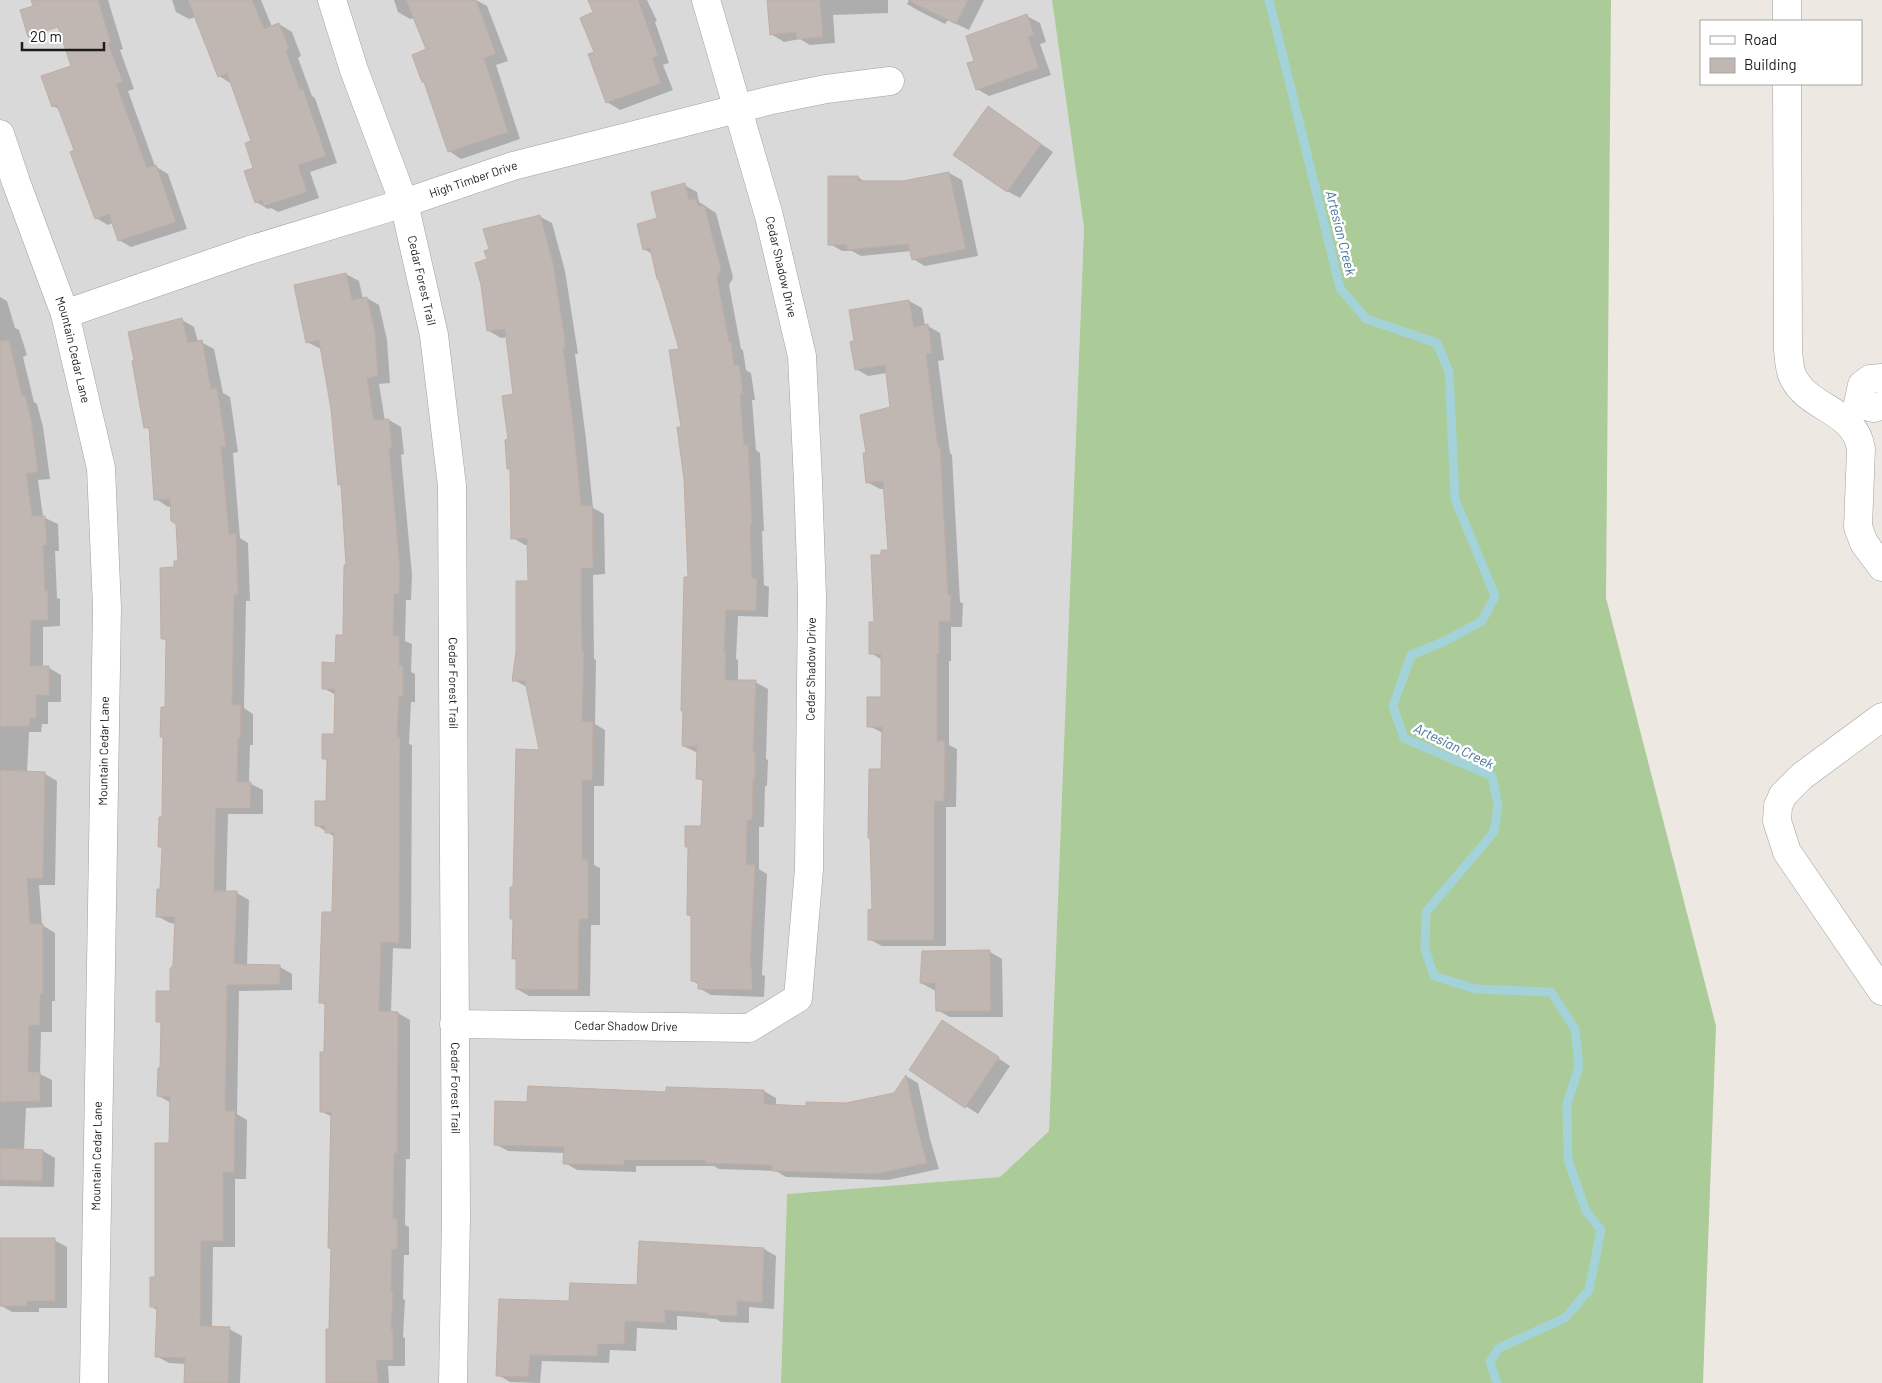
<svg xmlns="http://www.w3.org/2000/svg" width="1882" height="1383" font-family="Barlow,sans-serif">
	<rect width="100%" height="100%" fill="#ede8e2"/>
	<path fill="#dad9d9" d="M 0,0 L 1052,0 L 1084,228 L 1049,1131 L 1000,1177 L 787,1194 L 781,1383 L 0,1383 Z"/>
	<path fill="#abcb98" d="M 1052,0 L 1611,0 L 1606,598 L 1716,1026 L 1703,1383 L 781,1383 L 787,1194 L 1000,1177 L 1049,1131 L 1084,228 Z"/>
	<g fill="#0003">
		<path d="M 32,0 L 108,0 L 123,49 L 120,50 L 134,89 L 128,91 L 155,166 L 168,174 L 187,229 L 131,247 L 119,240 L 113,223 L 108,225 L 96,218 L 76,151 L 61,110 L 53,106 L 73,67 L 72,37 Z"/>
		<path d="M 172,0 L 261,0 L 272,27 L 279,24 L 292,32 L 301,56 L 298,58 L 312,96 L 315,98 L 337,163 L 310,172 L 319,198 L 278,212 L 271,208 L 268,209 L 256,202 L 253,141 L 232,84 L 219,76 L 196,17 L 189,19 L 176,12 Z"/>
		<path d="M 394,0 L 476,0 L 487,6 L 508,61 L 496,65 L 520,139 L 461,159 L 449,151 L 426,83 L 423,82 L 428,50 L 415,18 L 410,19 L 398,12 Z"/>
		<path d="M 589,0 L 647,0 L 657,21 L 655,22 L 669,63 L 663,65 L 673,90 L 620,110 L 607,102 L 595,52 L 595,13 Z"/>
		<path d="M 769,0 L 888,0 L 888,13 L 833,15 L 835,43 L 810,45 L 800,39 L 784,42 L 771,34 Z"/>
		<path d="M 909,0 L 984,0 L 969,30 L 948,20 L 945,24 L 919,11 L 907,4 Z"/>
		<path d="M 1027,16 L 1040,23 L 1046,42 L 1040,44 L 1051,75 L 989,96 L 977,89 L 976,62 Z"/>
		<path d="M 988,107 L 1053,152 L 1020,198 L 1007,191 Z"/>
		<path d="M 949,173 L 962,180 L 978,256 L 925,266 L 913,259 L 911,251 L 861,256 L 852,251 L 842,251 L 830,244 L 858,177 L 867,183 L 903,183 Z"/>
		<path d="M 684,185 L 697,192 L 699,202 L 716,213 L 732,273 L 733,278 L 729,285 L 741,349 L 743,350 L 746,370 L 751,373 L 755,400 L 752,400 L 756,450 L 760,453 L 764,531 L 762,531 L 764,585 L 769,587 L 768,617 L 738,616 L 736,659 L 738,660 L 738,681 L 755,682 L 768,689 L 766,759 L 768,760 L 767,786 L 765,786 L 764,827 L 759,827 L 759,869 L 767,874 L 762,975 L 765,976 L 764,997 L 711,995 L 699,988 L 699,985 L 692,980 L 692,917 L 688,915 L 689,848 L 686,846 L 703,827 L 704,782 L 698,778 L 698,753 L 683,746 L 689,578 L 682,428 L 681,350 L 652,254 L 644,249 L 659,219 Z"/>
		<path d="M 539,216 L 552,223 L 565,271 L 578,354 L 575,354 L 586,439 L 593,508 L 604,514 L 605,574 L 593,575 L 594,659 L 596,660 L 595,724 L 605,730 L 604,786 L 594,786 L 594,865 L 600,868 L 600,925 L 591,925 L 590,996 L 529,996 L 517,989 L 517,961 L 513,958 L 514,889 L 540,751 L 527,687 L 514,680 L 530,582 L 529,545 L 525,545 L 513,538 L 511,470 L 508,468 L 509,441 L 515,395 L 507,337 L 501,338 L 489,331 L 488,260 Z"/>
		<path d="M 346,274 L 359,281 L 363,299 L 367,298 L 379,305 L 387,340 L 390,383 L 379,384 L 385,421 L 389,420 L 401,427 L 404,454 L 401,455 L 412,575 L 411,600 L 406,600 L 405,641 L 412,644 L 411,672 L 415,674 L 415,702 L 411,702 L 409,744 L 412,745 L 411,949 L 393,948 L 391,1013 L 398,1013 L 410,1020 L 410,1159 L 406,1159 L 405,1225 L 409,1227 L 409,1255 L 404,1255 L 403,1299 L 405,1300 L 403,1337 L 405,1338 L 405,1366 L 388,1366 L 389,1383 L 327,1383 L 333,1250 L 329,1248 L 332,1117 L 321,1111 L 326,1005 L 320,1002 L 333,914 L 335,837 L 316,825 L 327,802 L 328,761 L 323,758 L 336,735 L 336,695 L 323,688 L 336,664 L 344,636 L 348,566 L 343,486 L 339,484 L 332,409 L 321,349 L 307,342 Z"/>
		<path d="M 0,297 L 7,301 L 15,328 L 19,330 L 27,355 L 23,357 L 34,402 L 37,404 L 43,427 L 50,479 L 38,480 L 43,517 L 58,524 L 59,551 L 55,551 L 57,598 L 60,599 L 60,626 L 43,627 L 43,668 L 49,668 L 61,675 L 61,702 L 48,702 L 48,724 L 42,724 L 41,732 L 29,732 L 27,773 L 45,774 L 57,781 L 55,885 L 39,885 L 42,925 L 55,933 L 55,1001 L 52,1001 L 52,1032 L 41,1032 L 40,1074 L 52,1080 L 52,1107 L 26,1108 L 24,1150 L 43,1151 L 55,1158 L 54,1187 L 0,1186 Z"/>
		<path d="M 909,301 L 922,308 L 925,326 L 928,326 L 940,333 L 944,360 L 938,361 L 950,453 L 952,455 L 960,602 L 963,603 L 962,627 L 951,627 L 951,661 L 949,661 L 949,745 L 957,749 L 956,807 L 946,807 L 946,946 L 882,946 L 869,939 L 873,910 L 882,771 L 883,733 L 869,726 L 883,698 L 882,660 L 871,653 L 882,556 L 890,551 L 885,489 L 880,489 L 867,482 L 867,454 L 892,408 L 887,373 L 868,376 L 856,369 Z"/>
		<path d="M 182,320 L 194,327 L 198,342 L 201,342 L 214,349 L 223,393 L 230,397 L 238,452 L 233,453 L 240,538 L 248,543 L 250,601 L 246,601 L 244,708 L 253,714 L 253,745 L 250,745 L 249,783 L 263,790 L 263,814 L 228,814 L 226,892 L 237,893 L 249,900 L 247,966 L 280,967 L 292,974 L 292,990 L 239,991 L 237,1114 L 247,1120 L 246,1179 L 235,1179 L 235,1247 L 213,1247 L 212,1328 L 229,1329 L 242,1336 L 240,1383 L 185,1383 L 186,1364 L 169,1363 L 156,1356 L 158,1311 L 151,1306 L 156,1279 L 170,1144 L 171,1103 L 159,1096 L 162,1069 L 163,1024 L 158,1021 L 171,992 L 176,924 L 170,923 L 157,916 L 162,890 L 163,848 L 159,846 L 164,818 L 167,641 L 162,638 L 175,569 L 179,562 L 177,524 L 171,506 L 168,507 L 156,499 L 150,430 L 146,427 Z"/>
		<path d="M 990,952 L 1002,959 L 1003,1017 L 950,1017 L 937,1010 L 937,990 L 934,990 L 921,983 Z"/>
		<path d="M 943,1021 L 1010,1066 L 978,1114 L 910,1070 Z"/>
		<path d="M 906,1076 L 918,1083 L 930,1139 L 939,1169 L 888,1180 L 786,1177 L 776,1171 L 719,1169 L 714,1166 L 636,1166 L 636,1172 L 577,1170 L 565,1163 L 565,1153 L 508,1151 L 495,1144 L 528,1104 L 667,1094 L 764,1091 L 776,1098 L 776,1106 L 807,1107 L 846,1104 L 894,1094 Z"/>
		<path d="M 0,1240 L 54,1240 L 67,1247 L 67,1308 L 39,1308 L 39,1312 L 12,1312 L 0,1305 Z"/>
		<path d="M 764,1249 L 776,1256 L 774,1309 L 749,1307 L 749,1323 L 721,1322 L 716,1319 L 677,1316 L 677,1330 L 637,1328 L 636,1351 L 610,1350 L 609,1363 L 542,1361 L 540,1383 L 510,1382 L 498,1375 L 570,1303 L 638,1286 Z"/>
	</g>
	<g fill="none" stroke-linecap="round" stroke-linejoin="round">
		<path stroke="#a3d2d9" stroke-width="9" d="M 1269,0 L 1340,288 L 1366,319 L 1437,343 L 1449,372 L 1455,499 L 1495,596 L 1482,621 L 1443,642 L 1411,655 L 1393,706 L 1404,738 L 1492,776 L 1498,805 L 1494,832 L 1426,912 L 1425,949 L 1434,976 L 1476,989 L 1551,992 L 1575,1029 L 1579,1067 L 1567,1104 L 1568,1160 L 1586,1211 L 1601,1230 L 1589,1290 L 1565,1318 L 1499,1348 L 1490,1362 L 1497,1383"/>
	</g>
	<g fill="#c1b7b2" stroke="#beaea5">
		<path d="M 31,0 L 98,0 L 111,43 L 108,43 L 123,82 L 116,84 L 147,168 L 156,165 L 176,222 L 118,241 L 109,214 L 95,219 L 70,152 L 74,150 L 57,105 L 52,107 L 41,76 L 71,66 L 58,27 L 28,37 L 20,10 L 33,6 Z"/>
		<path d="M 188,0 L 252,0 L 264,29 L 279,23 L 289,49 L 286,51 L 300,90 L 303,89 L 326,156 L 298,165 L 307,192 L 264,206 L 262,200 L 255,203 L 244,171 L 253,168 L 245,143 L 251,141 L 227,73 L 218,77 Z"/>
		<path d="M 406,0 L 476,0 L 496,54 L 484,58 L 508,132 L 448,152 L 424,82 L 422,82 L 412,55 L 426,49 Z"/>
		<path d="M 588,0 L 638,0 L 658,56 L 652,58 L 661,83 L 606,103 L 588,54 L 594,52 L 580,18 L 593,12 Z"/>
		<path d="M 767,0 L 820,0 L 823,37 L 797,39 L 796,32 L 770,35 Z"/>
		<path d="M 908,0 L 968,0 L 956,24 Z"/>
		<path d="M 1027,14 L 1034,35 L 1028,37 L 1039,68 L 976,90 L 967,63 L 974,61 L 966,36 Z"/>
		<path d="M 988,106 L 1041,144 L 1007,192 L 953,155 Z"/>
		<path d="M 949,172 L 966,249 L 912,260 L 908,244 L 847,250 L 847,245 L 828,245 L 828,176 L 858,176 L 858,181 L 903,181 Z"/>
		<path d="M 685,183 L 689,200 L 696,199 L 698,206 L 704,205 L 720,265 L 721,270 L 717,278 L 729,342 L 731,342 L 734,365 L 739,365 L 743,393 L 740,394 L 744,445 L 748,444 L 752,524 L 750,524 L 752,578 L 757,579 L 756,611 L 726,610 L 724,652 L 726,652 L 725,680 L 756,680 L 753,752 L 755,752 L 755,779 L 753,779 L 752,820 L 747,821 L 746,865 L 755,865 L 750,967 L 752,967 L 752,990 L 698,989 L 698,982 L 691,981 L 691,915 L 687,915 L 688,847 L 685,847 L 685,826 L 701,826 L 703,779 L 696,779 L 697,746 L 682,746 L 683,711 L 681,711 L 684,577 L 688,577 L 684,479 L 677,427 L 681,427 L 669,350 L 679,349 L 659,281 L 657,279 L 650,248 L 643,250 L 637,224 L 657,218 L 651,192 Z"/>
		<path d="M 540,215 L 553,263 L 566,347 L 563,348 L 574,431 L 581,506 L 592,506 L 593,568 L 581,568 L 582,652 L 584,652 L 582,721 L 593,722 L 592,780 L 582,780 L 582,860 L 588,860 L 588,919 L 579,919 L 578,990 L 516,989 L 516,958 L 512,959 L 513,919 L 510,919 L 510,887 L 513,887 L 516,749 L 539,750 L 525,681 L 512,681 L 516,652 L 516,581 L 528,581 L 527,538 L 511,539 L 510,469 L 507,469 L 505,440 L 508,439 L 502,396 L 513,394 L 505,329 L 487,331 L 481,285 L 475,263 L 487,259 L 484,251 L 489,249 L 483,229 Z"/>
		<path d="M 346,273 L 352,300 L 367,297 L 375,332 L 378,376 L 367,378 L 374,420 L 389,419 L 392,448 L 389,448 L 400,568 L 399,594 L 394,594 L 393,636 L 399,636 L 399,666 L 403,666 L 403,696 L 399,696 L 397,737 L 400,737 L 399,943 L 381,942 L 379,1011 L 398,1012 L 397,1153 L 394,1153 L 393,1219 L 397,1219 L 397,1249 L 392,1249 L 391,1292 L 393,1292 L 391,1330 L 393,1330 L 393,1360 L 376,1360 L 378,1383 L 326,1383 L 326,1329 L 329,1329 L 331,1248 L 328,1248 L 331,1112 L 320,1112 L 320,1052 L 324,1052 L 325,1003 L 319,1003 L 322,912 L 332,912 L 334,833 L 325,833 L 325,826 L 315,826 L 315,801 L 326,801 L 327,759 L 322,759 L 322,734 L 334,734 L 335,689 L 322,689 L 322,662 L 335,663 L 336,635 L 343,635 L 344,565 L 346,565 L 341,485 L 338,485 L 331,409 L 319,340 L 306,343 L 294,285 Z"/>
		<path d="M 909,300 L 914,327 L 928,324 L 932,353 L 926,354 L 938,447 L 940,446 L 948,595 L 951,595 L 950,621 L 939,621 L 939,654 L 937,654 L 937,741 L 945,741 L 944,801 L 934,801 L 934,940 L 868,940 L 868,910 L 872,909 L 870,838 L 868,838 L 869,769 L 881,769 L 882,727 L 867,727 L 867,697 L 881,697 L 881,654 L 869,654 L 869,622 L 874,622 L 871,555 L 881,555 L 881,550 L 888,550 L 883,481 L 866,483 L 863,453 L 866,453 L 860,415 L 890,407 L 885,365 L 855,370 L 850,342 L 854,341 L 849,310 Z"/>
		<path d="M 182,318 L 188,343 L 202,340 L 211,389 L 217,388 L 226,446 L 221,447 L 229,534 L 236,534 L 238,595 L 234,595 L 232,705 L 241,705 L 240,738 L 238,738 L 237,782 L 251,782 L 250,808 L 216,808 L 214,891 L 237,891 L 234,964 L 280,965 L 280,984 L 227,985 L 225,1111 L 235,1111 L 234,1173 L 223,1172 L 223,1241 L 201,1241 L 200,1326 L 230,1327 L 228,1383 L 184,1383 L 185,1358 L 155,1357 L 157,1307 L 150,1307 L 150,1277 L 155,1277 L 155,1143 L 169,1143 L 170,1097 L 157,1096 L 158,1068 L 160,1068 L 161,1022 L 156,1022 L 156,991 L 170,991 L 170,969 L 173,965 L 175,917 L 156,917 L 157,889 L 160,889 L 162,847 L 158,847 L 159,817 L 162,817 L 163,737 L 160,737 L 161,707 L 165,707 L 166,639 L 161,639 L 160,568 L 174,567 L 174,561 L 178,561 L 176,524 L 171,521 L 170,499 L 154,500 L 149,427 L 144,428 L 132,361 L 134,360 L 128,332 Z"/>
		<path d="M 9,340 L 22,396 L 25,395 L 31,419 L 38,472 L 26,474 L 32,516 L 45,516 L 47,545 L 43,545 L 45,591 L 48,591 L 48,620 L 31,620 L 30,666 L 49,666 L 49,695 L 36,695 L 36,718 L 30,718 L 29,726 L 0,726 L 0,341 Z"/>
		<path d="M 0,770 L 45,772 L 43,879 L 27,878 L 30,924 L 43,924 L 43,994 L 40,994 L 40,1025 L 29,1025 L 28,1072 L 40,1072 L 40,1101 L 0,1102 Z"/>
		<path d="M 990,950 L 991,1011 L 936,1011 L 935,983 L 920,983 L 922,951 Z"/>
		<path d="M 942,1020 L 999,1057 L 965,1108 L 909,1070 Z"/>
		<path d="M 906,1075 L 918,1131 L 927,1163 L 875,1174 L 772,1171 L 772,1165 L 706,1163 L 706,1160 L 624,1160 L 624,1165 L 563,1164 L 564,1147 L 494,1145 L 495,1101 L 527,1102 L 528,1086 L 666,1092 L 666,1087 L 764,1090 L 764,1104 L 806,1106 L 806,1102 L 846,1103 L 894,1093 Z"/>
		<path d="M 0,1148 L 43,1150 L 42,1181 L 0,1180 Z"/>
		<path d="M 0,1238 L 55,1238 L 55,1301 L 27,1301 L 27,1306 L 0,1306 Z"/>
		<path d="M 639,1241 L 764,1248 L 762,1303 L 737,1301 L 737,1316 L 707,1315 L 707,1313 L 665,1310 L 665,1323 L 625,1321 L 624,1344 L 598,1344 L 597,1356 L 530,1355 L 528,1377 L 496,1376 L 499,1299 L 569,1301 L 570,1283 L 637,1285 Z"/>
	</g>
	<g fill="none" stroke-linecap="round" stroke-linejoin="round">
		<defs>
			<g id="minor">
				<path id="s1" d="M 332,0 L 354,70 L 404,203 L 434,335 L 452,486 L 456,1217 L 453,1383"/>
				<path d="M 1787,0 L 1787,21"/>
				<path d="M 1787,84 L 1788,350 C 1789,358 1789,369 1793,377 C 1809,410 1855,409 1861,449 L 1858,527 L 1864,543 L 1882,567"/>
				<path id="s2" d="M 0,134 L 16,182 L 65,314 L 101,468 L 107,608 L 94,1383"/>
				<path id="s3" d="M 65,314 L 250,250 L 404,203 L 513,166 L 772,100 L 826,89 L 890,81"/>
				<path d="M 1882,378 L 1870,379 L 1862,385 L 1858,404 L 1873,408 L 1882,406"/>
				<path d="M 1882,717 L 1802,776 L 1783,795 L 1778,806 L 1777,821 L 1787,852 L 1882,991"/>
				<path id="s4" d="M 454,1024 L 749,1028 L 798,998 L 809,869 L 812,595 L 808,481 L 802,356 L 769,216 L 706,0"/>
			</g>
		</defs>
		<use href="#minor" stroke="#a0a0a0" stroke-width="29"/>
		<use href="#minor" stroke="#fff" stroke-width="28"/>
	</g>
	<g text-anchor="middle" stroke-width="5" stroke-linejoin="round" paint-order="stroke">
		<g font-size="12" fill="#1c1c1c" stroke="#fff">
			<text dy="4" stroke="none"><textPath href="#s3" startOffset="430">High Timber Drive</textPath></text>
			<text transform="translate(781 267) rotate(77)" y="4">Cedar Shadow Drive</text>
			<text dy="4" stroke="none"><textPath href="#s1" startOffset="295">Cedar Forest Trail</textPath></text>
			<text dy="4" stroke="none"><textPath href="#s2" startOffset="228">Mountain Cedar Lane</textPath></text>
			<text dy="4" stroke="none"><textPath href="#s4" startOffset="682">Cedar Shadow Drive</textPath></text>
			<text dy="4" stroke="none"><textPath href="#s1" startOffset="700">Cedar Forest Trail</textPath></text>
			<text transform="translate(104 751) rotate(-89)" y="4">Mountain Cedar Lane</text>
			<text dy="4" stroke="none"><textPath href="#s4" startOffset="172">Cedar Shadow Drive</textPath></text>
			<text dy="4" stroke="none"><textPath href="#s1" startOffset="1105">Cedar Forest Trail</textPath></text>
			<text transform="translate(97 1156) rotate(-89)" y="4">Mountain Cedar Lane</text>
		</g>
		<g font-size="14" font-style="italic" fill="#477798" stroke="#fff">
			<text transform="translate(1341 233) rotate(76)" y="5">Artesian Creek</text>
			<text transform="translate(1454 746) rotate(26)" y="5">Artesian Creek</text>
		</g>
	</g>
	<rect x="1700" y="20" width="162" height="65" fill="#ffffff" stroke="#a4a4a4"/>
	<rect x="1710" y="36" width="25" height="8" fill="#ffffff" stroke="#a4a4a4"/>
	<text x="1744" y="45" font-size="15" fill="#1c1c1c">Road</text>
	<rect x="1710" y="58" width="25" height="15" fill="#c1b7b2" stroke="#a4a4a4"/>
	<text x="1744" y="70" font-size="15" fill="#1c1c1c">Building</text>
	<path d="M22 42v8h82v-8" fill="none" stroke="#1c1c1c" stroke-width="2.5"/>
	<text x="30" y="42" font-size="15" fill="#1c1c1c" stroke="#ffffff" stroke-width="4" paint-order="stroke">20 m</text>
</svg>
